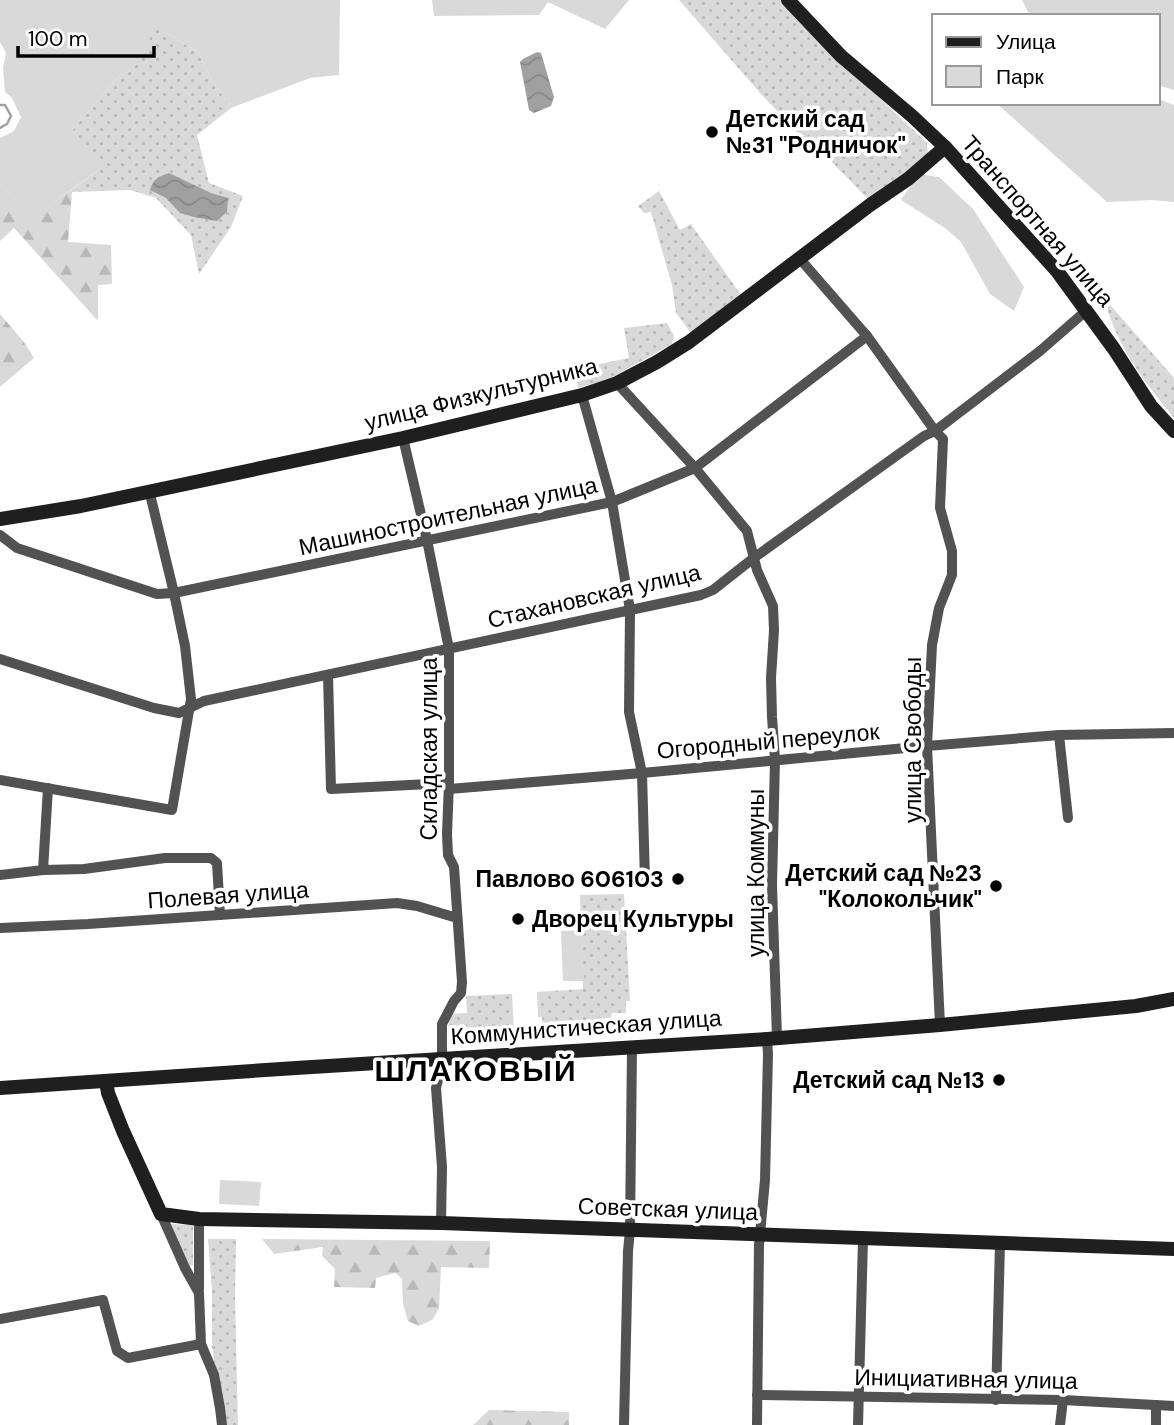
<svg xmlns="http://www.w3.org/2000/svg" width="1174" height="1425" font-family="'DM Sans',sans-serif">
	<defs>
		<pattern id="grass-dots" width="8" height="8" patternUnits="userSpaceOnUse" patternTransform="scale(1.75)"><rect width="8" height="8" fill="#d9d9d9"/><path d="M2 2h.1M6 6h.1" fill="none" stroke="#b8b8b8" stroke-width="1.8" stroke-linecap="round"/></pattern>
		<pattern id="forest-firs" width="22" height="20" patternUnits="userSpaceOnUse" patternTransform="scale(1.75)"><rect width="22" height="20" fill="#d9d9d9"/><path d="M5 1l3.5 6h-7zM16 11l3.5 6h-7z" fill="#b8b8b8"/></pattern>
		<pattern id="water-waves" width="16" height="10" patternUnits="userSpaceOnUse" patternTransform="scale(1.75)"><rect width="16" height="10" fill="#a0a0a0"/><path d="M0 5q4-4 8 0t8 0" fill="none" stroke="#888"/></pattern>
	</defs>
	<rect width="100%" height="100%" fill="#fff"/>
	<g fill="url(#grass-dots)">
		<path d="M 679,0 L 782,0 L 831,52 L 927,143 L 928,156 L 914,168 L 868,199 L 821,151 L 813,149 L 761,94 Z"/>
		<path d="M 157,24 L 168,34 L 198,52 L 212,80 L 231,108 L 197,135 L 209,183 L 243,196 L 231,227 L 199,274 L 191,235 L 156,198 L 130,190 L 72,192 L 71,190 L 100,169 L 70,133 L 117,78 L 134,68 Z"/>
		<path d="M 659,191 L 680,230 L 691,224 L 741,295 L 691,333 L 676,313 L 672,285 L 651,212 L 644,213 L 638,206 Z"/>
		<path d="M 1105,299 L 1174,378 L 1174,418 C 1146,384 1114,343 1105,299 Z"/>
		<path d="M 667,323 L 674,336 L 672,344 L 609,379 L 578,388 L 575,369 L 629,358 L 624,328 Z"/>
		<path d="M 624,894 L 630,1001 L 626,1001 L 626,1013 L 612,1013 L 611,1018 L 598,1019 L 599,1029 L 543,1032 L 542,1017 L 538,1017 L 537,992 L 583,989 L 580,895 Z"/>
		<path d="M 512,994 L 514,1033 L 449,1037 L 448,1014 L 467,1013 L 466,996 Z"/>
		<path d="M 171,1224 L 193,1225 L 193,1265 L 189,1266 Z"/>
		<path d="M 208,1239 L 236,1239 L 235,1298 L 238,1425 L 223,1425 L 212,1346 L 212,1291 Z"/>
	</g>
	<g fill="url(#forest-firs)">
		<path d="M 0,183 L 31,217 L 71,190 L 72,192 L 68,242 L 111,245 L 112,284 L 98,285 L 98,321 L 14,228 L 0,241 Z"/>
		<path d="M 0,314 L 24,342 L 34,358 L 0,387 Z"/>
		<path d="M 262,1239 L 490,1241 L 489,1268 L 441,1267 L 439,1309 L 432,1320 L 419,1326 L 408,1321 L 403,1304 L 402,1279 L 395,1273 L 376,1278 L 375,1288 L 334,1287 L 335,1269 L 322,1256 L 323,1247 L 274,1254 Z"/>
		<path d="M 489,1410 L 569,1412 L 569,1425 L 473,1425 Z"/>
	</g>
	<g fill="#d9d9d9">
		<path d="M 0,0 L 340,0 L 339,75 L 310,78 L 231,108 L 212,80 L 198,52 L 168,34 L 157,25 L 134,68 L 117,78 L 71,132 L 100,169 L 31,218 L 0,183 L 0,138 L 14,131 L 21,117 L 12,98 L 5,92 L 3,68 L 6,53 L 0,42 Z"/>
		<path d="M 432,0 L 629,0 L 605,29 L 548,2 L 539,15 L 434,16 Z"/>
		<path d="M 1022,0 L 1174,0 L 1174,90 L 1158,85 L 1158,16 L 1030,16 Z"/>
		<path d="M 1158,99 L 1174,105 L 1174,202 L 1152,200 L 1107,202 L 996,103 L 1158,103 Z"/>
		<path d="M 919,174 L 939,177 L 973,209 L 1024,287 L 1014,311 L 990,294 L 961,242 L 945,228 L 901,200 Z"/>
		<path d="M 582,930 L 584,981 L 563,981 L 561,931 Z"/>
		<path d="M 220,1180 L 261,1182 L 259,1206 L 219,1204 Z"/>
	</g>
	<g fill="url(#water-waves)">
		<path d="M 537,52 L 541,53 L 554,97 L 551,106 L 534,113 L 529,110 L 520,62 L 523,59 Z"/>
		<path d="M 169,173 L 211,193 L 228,198 L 227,212 L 217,221 L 194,217 L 180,213 L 166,198 L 150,190 C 153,179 159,176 169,173 Z"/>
	</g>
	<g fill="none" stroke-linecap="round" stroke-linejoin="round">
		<path stroke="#a0a0a0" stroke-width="2.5" d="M 0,105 L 5,105 L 11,116 L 7,124 L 0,128"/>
		<g stroke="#525252" stroke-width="10">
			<path d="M 800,259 L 867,336 L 935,431 L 943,439 L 940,508 L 952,551 L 952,575 L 939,608 L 932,645 L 927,746 L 940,1025"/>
			<path d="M 617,383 L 695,468 L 747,531 L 757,570 L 773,606 L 774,630 L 771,678 L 772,717 L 775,760 L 772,885 L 777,1038"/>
			<path d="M 582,395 L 612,502 L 630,610 L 629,712 L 642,773 L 645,881"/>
			<path d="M 403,438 L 427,540 L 449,649 L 449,783 L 447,834 L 448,855 L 454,867 L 462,982 L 461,993 L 454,1001 L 442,1024 L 442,1065 L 436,1088 L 442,1167 L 441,1223"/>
			<path d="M 0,535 L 17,548 L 157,594 L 174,593 L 612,502 L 695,468 L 867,336"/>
			<path d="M 0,659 L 154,708 L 179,713 L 204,701 L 701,595 L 713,590 L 755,557 L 924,436 L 935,431 L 1040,351 L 1087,310"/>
			<path d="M 328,675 L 331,789 L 449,783"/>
			<path d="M 1059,735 L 1068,818"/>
			<path d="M 0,780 L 172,810 L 191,699 L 185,646 L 174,593 L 149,490"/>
			<path d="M 449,789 L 642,773 L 927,746 L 1059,735 L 1174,733"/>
			<path d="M 43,870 L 48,788"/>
			<path d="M 0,875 L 43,870 L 84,869 L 165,858 L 211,858 L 217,863 L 220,915"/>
			<path d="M 0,928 L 88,924 L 397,903 L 417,906 L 457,918"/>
			<path d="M 161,1214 L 185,1268 L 199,1293 L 201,1344 L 214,1375 L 220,1408 L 222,1425"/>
			<path d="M 199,1219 L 199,1289"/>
			<path d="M 0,1319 L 103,1300 L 117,1351 L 128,1358 L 201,1344"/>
			<path d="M 757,1395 L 1063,1400 L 1174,1406"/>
			<path d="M 996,1400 L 1000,1243"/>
			<path d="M 624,1425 L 628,1251 L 630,1230 L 632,1047"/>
			<path d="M 757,1425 L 759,1245 L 765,1180 L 768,1054 L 767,1039"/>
			<path d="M 858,1425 L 863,1239"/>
			<path d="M 1060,1425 L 1063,1400"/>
			<path d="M 1156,1425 L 1156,1405"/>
		</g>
		<g stroke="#1f1f1f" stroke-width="14">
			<path d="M 788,0 L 841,56 L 912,116 L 945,147 L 1057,271 L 1114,349 L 1151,406 L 1174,431"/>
			<path d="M 0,519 L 81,506 L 403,438 L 582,395 L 617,383 L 657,362 L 689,342 L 870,205 L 908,179 L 945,147"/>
			<path d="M 106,1081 L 108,1093 L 123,1131 L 161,1214 L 199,1219 L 441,1223 L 1174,1249"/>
			<path d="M 0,1088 L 296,1068 L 767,1039 L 940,1025 L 1136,1006 L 1174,999"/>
		</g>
	</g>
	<g fill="#000" stroke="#fff" stroke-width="2.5">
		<circle cx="712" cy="132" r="7"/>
		<circle cx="678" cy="879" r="7"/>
		<circle cx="996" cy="886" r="7"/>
		<circle cx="518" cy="919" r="7"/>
		<circle cx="999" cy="1080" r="7"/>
	</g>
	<g text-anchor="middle" stroke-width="7" stroke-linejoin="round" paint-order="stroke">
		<g font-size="23" font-weight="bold" fill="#000" stroke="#fff" text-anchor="end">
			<text x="726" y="127" text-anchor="start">Детский сад<tspan x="726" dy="26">№31 "Родничок"</tspan></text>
			<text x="982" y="881">Детский сад №23<tspan x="982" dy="26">"Колокольчик"</tspan></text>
			<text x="664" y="887">Павлово 606103</text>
			<text x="532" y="927" text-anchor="start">Дворец Культуры</text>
			<text x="985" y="1088">Детский сад №13</text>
		</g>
		<g font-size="23" fill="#000" stroke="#fff">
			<text transform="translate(1038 221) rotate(49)" y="8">Транспортная улица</text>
			<text transform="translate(481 394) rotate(-14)" y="8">улица Физкультурника</text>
			<text transform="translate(448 516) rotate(-12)" y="8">Машиностроительная улица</text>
			<text transform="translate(594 596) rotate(-13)" y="8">Стахановская улица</text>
			<text transform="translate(913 740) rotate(-90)" y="8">улица Свободы</text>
			<text transform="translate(768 741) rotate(-5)" y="8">Огородный переулок</text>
			<text transform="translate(429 749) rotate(-90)" y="8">Складская улица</text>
			<text transform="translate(756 873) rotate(-90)" y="8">улица Коммуны</text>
			<text transform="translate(228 895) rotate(-4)" y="8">Полевая улица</text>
			<text transform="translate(586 1027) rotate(-4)" y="8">Коммунистическая улица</text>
			<text transform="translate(668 1209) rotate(2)" y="8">Советская улица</text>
			<text transform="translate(966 1379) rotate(1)" y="8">Инициативная улица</text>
		</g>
		<g font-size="30" font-weight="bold" letter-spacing="2" fill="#000" stroke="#fff">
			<text x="476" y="1081">ШЛАКОВЫЙ</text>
		</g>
	</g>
	<rect x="932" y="14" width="228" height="91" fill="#ffffff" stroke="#999999" stroke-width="2"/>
	<rect x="946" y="37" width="35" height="10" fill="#1f1f1f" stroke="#999999" stroke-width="2"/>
	<text x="996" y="49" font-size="21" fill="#000000">Улица</text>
	<rect x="946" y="66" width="35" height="21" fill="#d9d9d9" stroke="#999999" stroke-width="2"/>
	<text x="996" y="84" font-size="21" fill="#000000">Парк</text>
	<path d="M18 46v10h136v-10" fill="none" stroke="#000000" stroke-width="3.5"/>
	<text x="28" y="46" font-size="21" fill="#000000" stroke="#ffffff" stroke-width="5" paint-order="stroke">100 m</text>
</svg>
